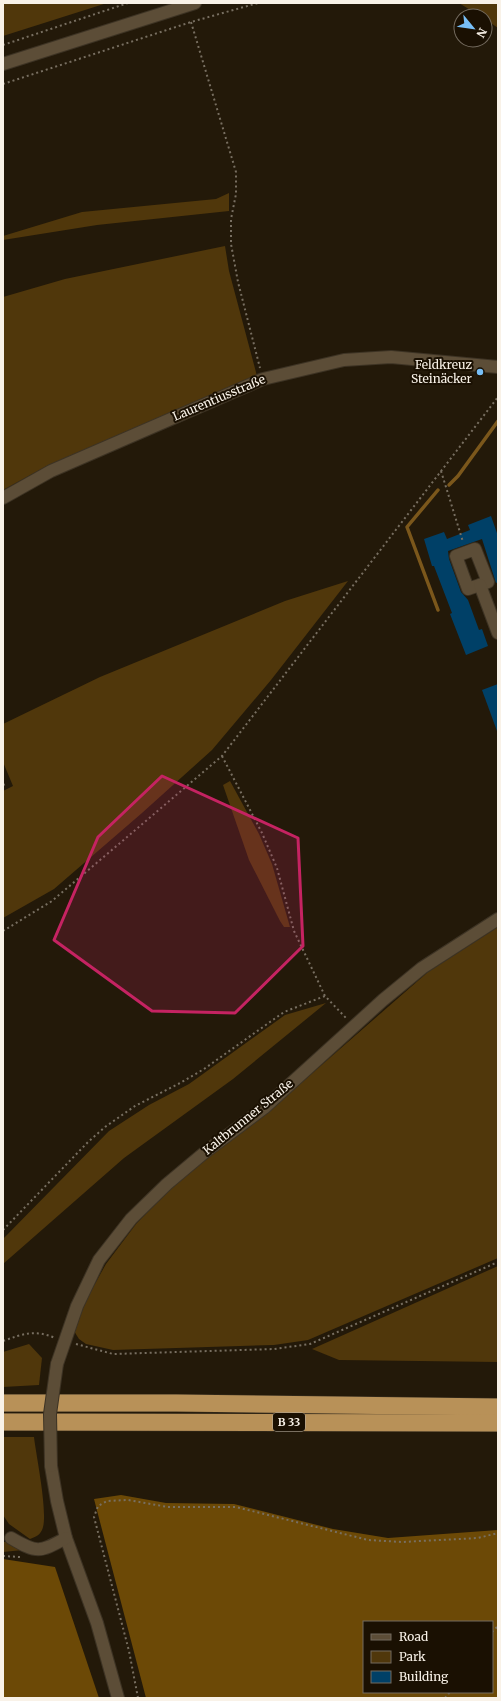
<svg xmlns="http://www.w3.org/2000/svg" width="501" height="1701" font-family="Merriweather,serif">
	<rect width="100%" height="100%" fill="#231909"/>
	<g fill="#50370b">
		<path d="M 3,3 L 107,3 L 3,36 Z"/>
		<path d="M 459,3 L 498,3 L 498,28 L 485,19 L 485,16 L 480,16 Z"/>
		<path d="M 229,193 L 229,211 L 97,225 L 3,240 L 3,236 L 82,212 L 216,199 Z"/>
		<path d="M 225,246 L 229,271 L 257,376 L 47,466 L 3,490 L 3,297 L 65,279 Z"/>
		<path d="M 348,581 L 271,680 L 212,750 L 142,813 L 54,889 L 3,918 L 3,791 L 13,786 L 3,762 L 3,724 L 100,677 L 285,601 Z"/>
		<path d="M 230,781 L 259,834 L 272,864 L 290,927 L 284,927 L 280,921 L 249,860 L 223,785 Z"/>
		<path d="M 498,927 L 498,1258 L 308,1340 L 274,1345 L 113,1350 L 86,1344 L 79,1339 L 74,1331 L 86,1300 L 106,1264 L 136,1224 L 171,1188 L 208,1156 L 269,1111 L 428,972 Z"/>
		<path d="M 326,1003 L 233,1079 L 124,1158 L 3,1264 L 3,1239 L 109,1131 L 149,1105 L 189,1084 L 285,1015 Z"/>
		<path d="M 498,1266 L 498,1362 L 339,1360 L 312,1349 Z"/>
		<path d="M 29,1344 L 42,1358 L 39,1385 L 3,1387 L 3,1352 Z"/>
		<path d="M 3,1437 L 34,1437 C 36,1455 49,1516 42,1530 C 39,1536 35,1537 30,1539 L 9,1524 L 3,1515 Z"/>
		<path d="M 3,1542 L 9,1542 L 23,1550 L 3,1552 Z"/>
	</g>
	<g fill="#6c4906" fill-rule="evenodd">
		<path d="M 121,1495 L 166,1503 L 234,1504 L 333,1529 L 388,1538 L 498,1530 L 498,1698 L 146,1698 L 94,1499 ZM 364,1622 L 492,1622 L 492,1692 L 364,1692 Z"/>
		<path d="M 3,1559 L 55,1567 L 99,1698 L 3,1698 Z"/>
	</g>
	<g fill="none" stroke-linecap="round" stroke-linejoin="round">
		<g stroke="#7b571b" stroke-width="3.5">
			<path d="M 449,485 L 458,476 L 498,421"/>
			<path d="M 438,490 L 407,527 L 438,610"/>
		</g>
	</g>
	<g fill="#004067">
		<path d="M 491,516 L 498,536 L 498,582 L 496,583 L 482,539 L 448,551 L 449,559 L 461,592 L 468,600 L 479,630 L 482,629 L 488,646 L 466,655 L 450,614 L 452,613 L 434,566 L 432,566 L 424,539 L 444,532 L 447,539 L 470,530 L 468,525 Z"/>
		<path d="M 498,684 L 498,730 L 497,731 L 482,690 Z"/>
	</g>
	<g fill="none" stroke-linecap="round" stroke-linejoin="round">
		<defs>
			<g id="minor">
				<path d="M 3,64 L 195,3"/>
				<path d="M 3,498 L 51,471 L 263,379 L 344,360 L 391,357 L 498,367"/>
				<path d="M 475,549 L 488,582 L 468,589 L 456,556 Z"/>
				<path d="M 480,585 L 498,633"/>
				<path d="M 57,1364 L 77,1306 L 99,1260 L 131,1219 L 167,1184 L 204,1153 L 264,1108 L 383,1000 L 422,968 L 498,919"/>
				<path d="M 51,1466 L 57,1501 L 66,1538 L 97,1623 L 118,1698"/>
				<path d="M 11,1538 C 38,1554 40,1552 66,1538"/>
			</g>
			<g id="highway">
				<path d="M 3,1403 L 176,1403 L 498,1407"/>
				<path d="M 3,1422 L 498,1423"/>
			</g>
		</defs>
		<use href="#minor" stroke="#3d3324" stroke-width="14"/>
		<use href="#highway" stroke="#3d3324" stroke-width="18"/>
		<g stroke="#786f61" stroke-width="2" stroke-dasharray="2 3" stroke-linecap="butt">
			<path d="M 191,22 L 236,172 L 236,194 L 231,219 L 231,244 L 238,282 L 260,368"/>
			<path d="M 3,45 L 128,3"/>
			<path d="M 3,84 L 191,22 L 258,3"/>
			<path d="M 441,471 L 463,542"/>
			<path d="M 222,756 L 262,833 L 277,868 L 294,931 L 325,996 L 346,1018"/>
			<path d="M 3,785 L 6,784"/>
			<path d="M 3,931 L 52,901 L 222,756 L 498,397"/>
			<path d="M 3,1230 L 88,1142 L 105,1127 L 135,1106 L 180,1083 L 204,1069 L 284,1012 L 325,996"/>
			<path d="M 3,1341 C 23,1334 34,1329 55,1338"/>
			<path d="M 76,1344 L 113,1354 L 274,1349 L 310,1344 L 498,1262"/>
			<path d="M 3,1556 L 20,1557"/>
			<path d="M 492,1632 L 498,1626"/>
			<path d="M 138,1698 L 129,1651 L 94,1517 L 98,1506 L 107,1501 L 128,1500 L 168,1507 L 236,1507 L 368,1540 L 402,1542 L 478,1538 L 498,1533"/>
			<path d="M 445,1698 L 450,1692"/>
		</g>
		<use href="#minor" stroke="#5c4d37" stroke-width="12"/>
		<use href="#highway" stroke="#b89158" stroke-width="17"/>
		<defs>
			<path id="minor-bridge" d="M 51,1466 L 50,1414 L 57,1364"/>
		</defs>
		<use href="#minor-bridge" stroke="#3d3324" stroke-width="14" stroke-linecap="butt"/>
		<use href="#minor-bridge" stroke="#5c4d37" stroke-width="12"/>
	</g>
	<path fill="#c52362" fill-opacity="0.2" stroke="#c52362" stroke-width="3" stroke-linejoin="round" d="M 162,776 L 298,838 L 303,946 L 235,1013 L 152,1011 L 54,940 L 98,837 Z"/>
	<circle fill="#78bff7" stroke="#1a1002" stroke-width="1.5" cx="480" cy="372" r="4"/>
	<g text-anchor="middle" stroke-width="4" stroke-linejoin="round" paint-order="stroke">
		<rect fill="#1a1002" stroke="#b6aea3" stroke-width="1" x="273" y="1413" width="32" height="18" rx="3"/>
		<g font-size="11" font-weight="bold" fill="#f9f2e8">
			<text x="289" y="1426">B 33</text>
		</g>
		<g font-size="12" fill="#f9f2e8" stroke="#1a1002" text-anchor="end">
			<text x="472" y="369">Feldkreuz<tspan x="472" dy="14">Steinäcker</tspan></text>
		</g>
		<g font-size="12" fill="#f9f2e8" stroke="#1a1002">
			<text transform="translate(219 398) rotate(-23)" y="4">Laurentiusstraße</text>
			<text transform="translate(248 1117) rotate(-39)" y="4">Kaltbrunner Straße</text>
		</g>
	</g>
	<rect width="501" height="1701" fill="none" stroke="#f9f2e8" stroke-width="8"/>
	<rect x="363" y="1621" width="130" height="72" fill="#1a1002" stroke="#736a5e"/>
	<rect x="371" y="1634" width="20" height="6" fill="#5c4d37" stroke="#736a5e"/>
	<text x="399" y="1641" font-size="12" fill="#f9f2e8">Road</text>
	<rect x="371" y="1651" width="20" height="12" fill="#50370b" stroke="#736a5e"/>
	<text x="399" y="1661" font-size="12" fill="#f9f2e8">Park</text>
	<rect x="371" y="1671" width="20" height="12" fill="#004067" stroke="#736a5e"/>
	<text x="399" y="1681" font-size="12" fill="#f9f2e8">Building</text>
	<g transform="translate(473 28) rotate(119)"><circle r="19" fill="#1a1002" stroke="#736a5e"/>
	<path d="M0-3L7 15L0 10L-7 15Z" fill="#78bff7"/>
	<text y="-6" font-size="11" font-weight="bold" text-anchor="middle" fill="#f9f2e8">N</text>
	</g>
</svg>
